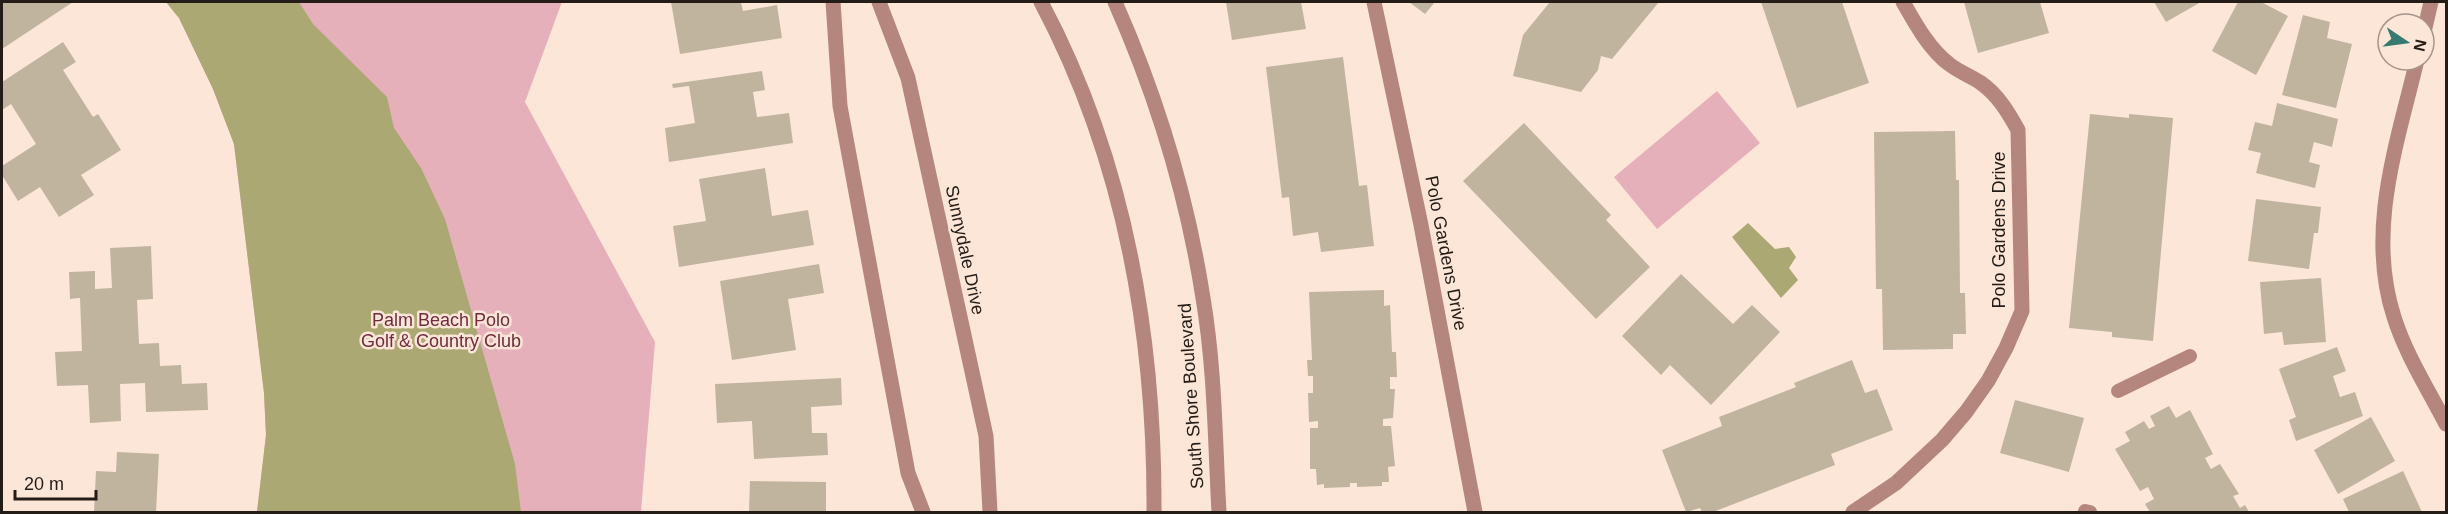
<svg xmlns="http://www.w3.org/2000/svg" width="2448" height="514" font-family="Helvetica,sans-serif">
	<rect width="100%" height="100%" fill="#fce6d8"/>
	<g fill="#e6b0bb">
		<path d="M 166,2 L 562,2 L 525,102 L 655,342 L 641,512 L 257,512 L 266,435 L 264,393 L 234,144 L 213,89 L 179,18 Z"/>
		<path d="M 1717,91 L 1760,143 L 1657,229 L 1614,177 Z"/>
	</g>
	<g fill="#aba873">
		<path d="M 166,2 L 299,2 L 313,24 L 387,97 L 394,128 L 421,168 L 445,219 L 515,464 L 521,512 L 257,512 L 266,435 L 264,393 L 234,144 L 213,89 L 179,18 Z"/>
		<path d="M 1748,223 L 1775,249 L 1789,247 L 1796,257 L 1789,268 L 1798,280 L 1781,298 L 1732,237 Z"/>
	</g>
	<g fill="#c0b49f">
		<path d="M 2,2 L 73,2 L 2,49 Z"/>
		<path d="M 671,2 L 741,2 L 743,11 L 777,5 L 782,38 L 680,54 Z"/>
		<path d="M 1226,2 L 1301,2 L 1306,29 L 1232,40 Z"/>
		<path d="M 1409,2 L 1435,2 L 1425,14 Z"/>
		<path d="M 1550,2 L 1659,2 L 1612,59 L 1601,56 L 1598,70 L 1581,92 L 1513,76 L 1523,35 Z"/>
		<path d="M 1761,2 L 1842,2 L 1869,83 L 1797,108 Z"/>
		<path d="M 1964,2 L 2040,2 L 2049,33 L 1978,53 Z"/>
		<path d="M 2154,2 L 2201,2 L 2166,22 Z"/>
		<path d="M 2238,2 L 2261,2 L 2288,16 L 2256,75 L 2212,51 Z"/>
		<path d="M 2303,15 L 2330,22 L 2327,38 L 2352,44 L 2336,108 L 2282,95 Z"/>
		<path d="M 63,42 L 76,62 L 63,70 L 93,117 L 98,114 L 121,150 L 81,175 L 94,195 L 59,217 L 40,187 L 18,201 L 2,175 L 2,166 L 36,144 L 11,104 L 2,110 L 2,82 Z"/>
		<path d="M 1343,57 L 1359,186 L 1367,185 L 1374,246 L 1321,252 L 1318,232 L 1293,236 L 1289,197 L 1282,198 L 1266,67 Z"/>
		<path d="M 762,71 L 765,90 L 753,92 L 757,117 L 789,113 L 793,143 L 669,162 L 665,128 L 695,123 L 689,86 L 673,88 L 672,84 Z"/>
		<path d="M 2277,103 L 2338,119 L 2332,147 L 2314,142 L 2309,162 L 2320,165 L 2315,188 L 2256,173 L 2261,153 L 2248,150 L 2255,122 L 2272,126 Z"/>
		<path d="M 2090,114 L 2129,118 L 2129,114 L 2173,118 L 2153,341 L 2112,337 L 2112,332 L 2069,328 Z"/>
		<path d="M 1524,123 L 1611,215 L 1606,220 L 1650,267 L 1596,319 L 1463,181 Z"/>
		<path d="M 1955,131 L 1956,180 L 1959,180 L 1960,293 L 1965,293 L 1966,334 L 1953,334 L 1953,349 L 1883,350 L 1882,289 L 1876,289 L 1874,132 Z"/>
		<path d="M 765,168 L 772,216 L 808,210 L 814,245 L 679,267 L 673,226 L 706,221 L 699,179 Z"/>
		<path d="M 2256,199 L 2321,207 L 2318,233 L 2314,233 L 2309,269 L 2248,261 Z"/>
		<path d="M 151,246 L 153,299 L 137,300 L 139,344 L 159,343 L 160,366 L 181,365 L 182,384 L 207,383 L 208,410 L 146,412 L 145,383 L 120,384 L 121,421 L 90,423 L 88,385 L 57,386 L 55,352 L 82,351 L 80,298 L 70,299 L 69,272 L 95,271 L 95,289 L 112,288 L 110,248 Z"/>
		<path d="M 819,264 L 824,293 L 788,299 L 796,350 L 732,360 L 720,281 Z"/>
		<path d="M 1681,274 L 1733,324 L 1752,305 L 1780,332 L 1711,405 L 1670,365 L 1661,375 L 1622,336 Z"/>
		<path d="M 2321,278 L 2326,342 L 2284,345 L 2282,332 L 2264,334 L 2260,282 Z"/>
		<path d="M 1384,290 L 1384,306 L 1390,305 L 1392,352 L 1396,352 L 1397,377 L 1390,377 L 1390,389 L 1395,389 L 1393,418 L 1383,419 L 1383,426 L 1391,426 L 1395,466 L 1388,467 L 1389,482 L 1382,482 L 1382,486 L 1357,487 L 1357,483 L 1350,483 L 1350,487 L 1324,488 L 1324,484 L 1317,485 L 1316,469 L 1310,469 L 1310,428 L 1318,428 L 1318,421 L 1309,422 L 1308,393 L 1313,393 L 1313,376 L 1308,376 L 1307,360 L 1312,360 L 1309,292 Z"/>
		<path d="M 2337,347 L 2346,371 L 2333,376 L 2340,397 L 2355,392 L 2363,416 L 2296,441 L 2289,420 L 2296,417 L 2279,369 Z"/>
		<path d="M 1852,360 L 1865,393 L 1877,389 L 1893,430 L 1831,454 L 1835,465 L 1713,512 L 1702,512 L 1700,508 L 1686,512 L 1662,450 L 1722,426 L 1719,417 L 1796,387 L 1794,383 Z"/>
		<path d="M 841,378 L 842,405 L 811,407 L 812,433 L 827,433 L 828,455 L 754,459 L 752,421 L 717,423 L 715,384 Z"/>
		<path d="M 2015,400 L 2084,418 L 2069,472 L 2000,453 Z"/>
		<path d="M 2169,406 L 2176,418 L 2190,410 L 2213,454 L 2205,458 L 2211,469 L 2220,464 L 2239,494 L 2233,496 L 2240,508 L 2245,505 L 2249,512 L 2150,512 L 2145,504 L 2154,499 L 2148,487 L 2140,491 L 2115,449 L 2130,441 L 2125,432 L 2144,421 L 2149,429 L 2155,426 L 2150,416 Z"/>
		<path d="M 2371,417 L 2395,461 L 2338,494 L 2314,450 Z"/>
		<path d="M 117,452 L 159,454 L 156,512 L 94,512 L 96,471 L 116,472 Z"/>
		<path d="M 2403,471 L 2422,512 L 2349,512 L 2343,499 Z"/>
		<path d="M 750,481 L 826,482 L 826,512 L 749,512 Z"/>
	</g>
	<g fill="none" stroke-linecap="round" stroke-linejoin="round">
		<g stroke="#b4867d" stroke-width="14">
			<path d="M 2118,391 L 2190,356"/>
			<path d="M 2085,511 L 2090,512"/>
		</g>
		<g stroke="#b4867d" stroke-width="15">
			<path d="M 833,2 L 840,106 L 908,473 L 923,512"/>
			<path d="M 879,2 L 908,78 L 986,436 L 990,512"/>
			<path d="M 1374,2 L 1421,225 L 1475,512"/>
			<path d="M 2424,32 L 2431,2"/>
			<path d="M 2417,60 C 2397,144 2366,231 2394,317 C 2406,355 2428,389 2446,424"/>
			<path d="M 1853,512 L 1896,483 L 1942,440 L 1966,412 L 1988,381 L 2006,348 L 2022,311 L 2018,130 C 2008,112 1998,95 1981,83 C 1971,76 1959,72 1949,64 C 1929,49 1915,23 1903,2"/>
		</g>
		<g stroke="#b4867d" stroke-width="15">
			<path d="M 1041,2 C 1125,160 1155,335 1154,512"/>
			<path d="M 1115,2 C 1157,97 1187,195 1203,298 C 1215,369 1215,441 1219,512"/>
		</g>
	</g>
	<g text-anchor="middle" stroke-width="5" stroke-linejoin="round" paint-order="stroke">
		<g font-size="18" fill="#241c17" stroke="#fce6d8">
			<text transform="translate(1999 230) rotate(-90)" y="6">Polo Gardens Drive</text>
			<text transform="translate(965 250) rotate(78)" y="6">Sunnydale Drive</text>
			<text transform="translate(1446 253) rotate(79)" y="6">Polo Gardens Drive</text>
			<text transform="translate(1191 396) rotate(-94)" y="6">South Shore Boulevard</text>
		</g>
		<g font-size="18" fill="#712b3f" stroke="#fce6d8">
			<text x="441" y="326">Palm Beach Polo<tspan x="441" dy="21">Golf &amp; Country Club</tspan></text>
		</g>
	</g>
	<rect width="2448" height="514" fill="none" stroke="#241c17" stroke-width="6"/>
	<g transform="translate(2406 42) rotate(103)"><circle r="28" fill="#fce6d8" stroke="#a6958b" stroke-width="1.5"/>
	<path d="M0-4.5L10 22L0 15L-10 22Z" fill="#367b70"/>
	<text y="-9" font-size="16" font-weight="bold" text-anchor="middle" fill="#241c17">N</text>
	</g>
	<path d="M15 490v9h81v-9" fill="none" stroke="#241c17" stroke-width="3"/>
	<text x="24" y="490" font-size="18" fill="#241c17" stroke="#fce6d8" stroke-width="4.5" paint-order="stroke">20 m</text>
</svg>
